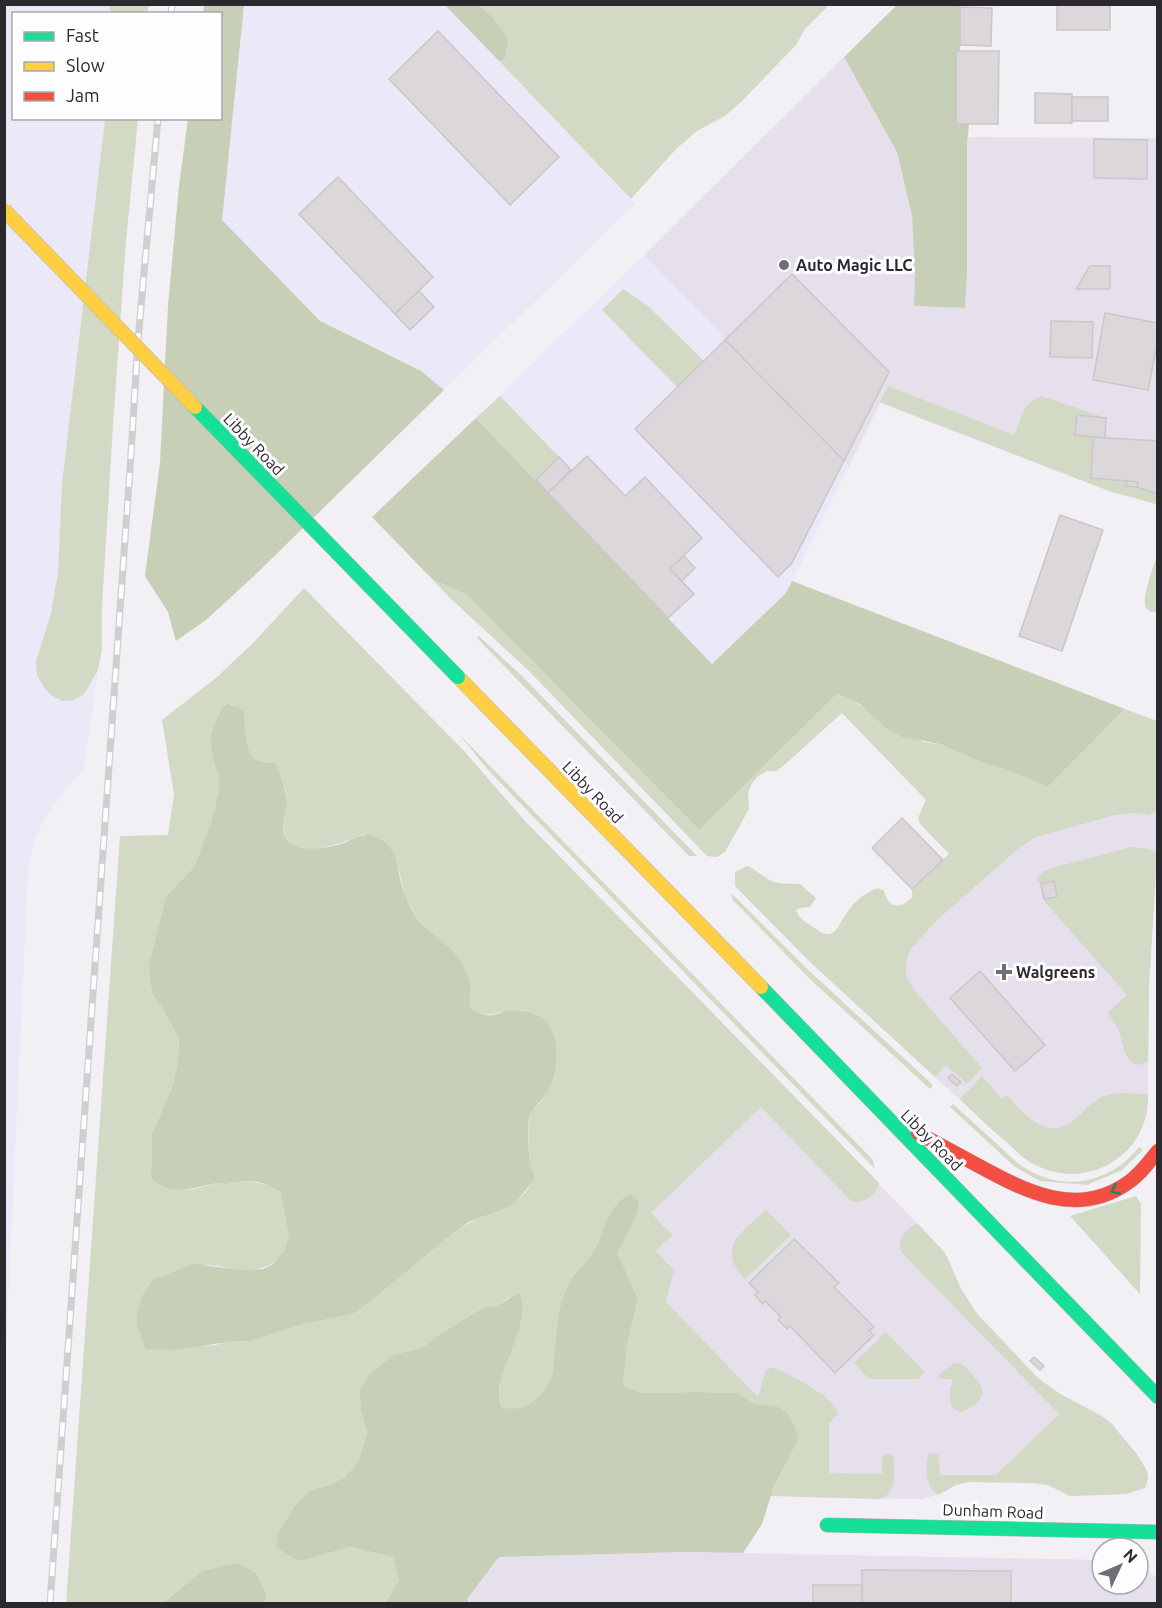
<svg xmlns="http://www.w3.org/2000/svg" width="1162" height="1608" font-family="Ubuntu,sans-serif">
	<rect width="100%" height="100%" fill="#f2eff5"/>
	<g fill="#e5e0ec">
		<path d="M 844,57 L 897,152 L 912,216 L 915,276 L 915,306 L 965,308 L 967,273 L 967,147 L 969,137 L 1157,138 L 1157,504 L 1109,491 L 880,403 L 849,466 L 644,255 Z"/>
		<path d="M 1157,778 L 1157,846 L 1149,987 L 1148,1103 L 1147,1115 L 1142,1127 L 1129,1149 L 1107,1166 L 1097,1170 L 1078,1174 L 1068,1174 L 1047,1170 L 1035,1165 L 999,1136 L 844,993 L 1048,787 Z"/>
		<path d="M 783,1085 L 939,1246 L 949,1260 L 961,1289 L 973,1309 L 1038,1378 L 1053,1390 L 1101,1415 L 1112,1424 L 1136,1453 L 1147,1471 L 1148,1479 L 1145,1488 L 1126,1494 L 1070,1496 L 1048,1485 L 1033,1483 L 968,1482 L 956,1485 L 940,1494 L 921,1499 L 795,1497 L 829,1424 L 836,1417 L 819,1391 L 773,1367 L 771,1367 L 766,1370 L 759,1398 L 665,1302 L 674,1270 L 656,1251 L 651,1213 Z"/>
		<path d="M 686,1552 L 1102,1560 L 1102,1584 L 1138,1584 L 1138,1563 L 1158,1579 L 1157,1604 L 468,1604 L 468,1599 L 499,1557 Z"/>
	</g>
	<g fill="#ebe8f7">
		<path d="M 244,4 L 445,5 L 635,204 L 415,418 L 221,220 Z"/>
		<path d="M 5,5 L 110,5 L 110,13 L 14,14 L 14,118 L 105,118 L 105,120 L 62,483 L 58,572 L 51,613 L 36,661 L 84,694 L 98,670 L 84,767 L 48,812 L 34,841 L 28,872 L 5,1365 Z"/>
		<path d="M 644,255 L 849,466 L 786,593 L 712,664 L 476,418 Z"/>
	</g>
	<g fill="#d2dac5" fill-rule="evenodd">
		<path d="M 110,5 L 110,4 L 149,5 L 147,14 L 110,13 Z"/>
		<path d="M 478,5 L 829,5 L 805,29 L 796,45 L 742,101 L 725,116 L 697,131 L 677,148 L 631,199 L 499,61 L 505,57 Z"/>
		<path d="M 105,119 L 138,119 L 126,241 L 113,425 L 102,606 L 102,649 L 98,670 L 84,694 L 74,700 L 63,701 L 52,696 L 44,687 L 37,675 L 36,661 L 51,613 L 58,572 L 62,483 Z"/>
		<path d="M 623,289 L 649,307 L 704,361 L 677,387 L 602,310 Z"/>
		<path d="M 888,386 L 1014,435 C 1022,418 1022,402 1042,396 L 1106,418 L 1077,416 L 1075,435 L 1093,437 L 1091,478 L 1127,481 L 1127,486 L 1137,487 L 1157,494 L 1156,504 L 1109,491 L 880,402 Z"/>
		<path d="M 500,396 L 559,457 L 536,480 L 476,418 Z"/>
		<path d="M 1157,556 L 1157,612 L 1150,612 C 1147,609 1145,608 1145,603 C 1143,596 1154,563 1157,556 Z"/>
		<path d="M 432,579 L 467,595 L 699,830 L 837,694 L 850,699 L 869,711 L 923,742 L 940,744 L 983,763 L 1007,770 L 1048,787 L 1125,709 L 1157,721 L 1157,810 L 1149,815 L 1135,813 L 1115,815 L 1036,837 L 1019,848 L 937,920 L 910,950 L 907,958 L 906,973 L 908,980 L 916,992 L 982,1068 L 967,1084 L 946,1065 L 935,1077 L 809,961 L 735,886 L 735,872 L 747,866 C 756,869 762,877 772,881 C 780,885 791,883 800,884 L 816,898 L 810,907 L 800,908 L 796,910 C 799,919 806,922 813,927 C 836,944 836,927 848,911 C 855,901 866,892 878,888 L 884,891 C 889,909 900,910 912,897 L 912,889 L 949,854 L 920,824 L 918,818 L 926,800 L 842,713 L 782,767 L 776,771 L 767,771 L 758,776 L 753,782 L 749,790 L 748,797 L 749,809 L 725,852 L 717,857 L 707,856 L 529,671 L 451,599 Z"/>
		<path d="M 304,588 L 464,751 L 525,821 L 879,1183 C 876,1196 864,1204 851,1201 L 761,1107 L 651,1213 L 672,1235 L 656,1251 L 674,1270 L 666,1302 L 758,1397 L 766,1370 L 771,1367 C 788,1373 835,1396 838,1414 L 829,1424 L 829,1473 L 882,1474 L 882,1459 L 884,1455 L 888,1453 L 892,1455 L 894,1459 C 894,1475 897,1493 880,1499 L 770,1496 L 797,1443 L 764,1406 L 755,1404 L 737,1393 L 699,1392 L 644,1393 L 625,1387 L 623,1379 L 625,1368 L 627,1345 L 638,1298 L 618,1254 L 622,1241 L 634,1222 L 612,1211 L 592,1254 L 574,1274 L 562,1303 L 556,1337 L 556,1364 L 551,1380 L 545,1390 L 530,1405 L 517,1409 L 505,1409 L 501,1407 L 499,1390 L 510,1297 L 498,1305 L 481,1309 L 437,1336 L 424,1347 L 393,1355 L 384,1364 L 361,1411 L 367,1434 L 358,1462 L 344,1478 L 339,1481 L 309,1491 L 294,1506 L 279,1532 L 308,1559 L 350,1547 L 393,1557 L 399,1581 L 386,1601 L 377,1604 L 264,1603 L 267,1596 L 202,1571 L 163,1603 L 66,1604 L 120,836 L 168,835 L 174,794 L 162,720 L 216,678 L 253,643 ZM 231,704 L 238,706 L 245,712 C 244,723 245,753 255,759 C 261,763 269,762 275,763 C 279,774 287,787 287,799 C 288,810 282,821 284,832 C 291,864 345,842 364,834 L 397,864 L 405,895 L 416,916 L 427,930 L 446,945 L 470,991 L 468,1002 L 470,1008 C 489,1019 489,1013 508,1011 C 513,1010 518,1011 523,1010 L 555,1070 L 550,1087 L 543,1099 L 531,1113 L 528,1124 L 530,1164 L 535,1176 L 535,1179 C 530,1185 526,1193 520,1198 C 500,1212 476,1217 456,1231 L 371,1301 L 355,1313 L 345,1316 L 303,1324 L 252,1341 L 228,1342 L 215,1345 L 145,1349 L 137,1326 L 160,1276 C 174,1272 190,1266 205,1265 C 217,1264 230,1270 242,1270 C 264,1271 286,1262 289,1237 C 291,1224 283,1204 281,1191 L 271,1186 L 250,1181 L 227,1184 L 215,1184 L 189,1190 L 180,1190 L 173,1189 L 151,1178 L 152,1134 L 173,1085 L 178,1061 L 179,1039 L 162,1008 L 152,993 L 149,972 L 149,964 L 166,896 L 194,867 L 211,824 L 219,791 L 219,775 L 214,763 L 211,747 L 211,733 L 221,709 Z"/>
		<path d="M 479,636 L 523,677 L 697,856 L 689,856 L 477,638 Z"/>
		<path d="M 459,734 L 873,1160 L 874,1168 L 518,801 L 487,769 Z"/>
		<path d="M 1132,847 L 1150,849 L 1157,854 L 1149,987 L 1148,1061 L 1141,1065 C 1121,1063 1125,1043 1118,1030 C 1116,1024 1111,1019 1108,1012 L 1127,995 L 1045,902 L 1044,899 L 1057,897 L 1054,882 L 1041,884 L 1036,880 L 1043,872 L 1051,868 Z"/>
		<path d="M 732,894 L 805,967 L 933,1085 L 930,1089 L 810,979 L 732,899 Z"/>
		<path d="M 982,1076 L 1002,1099 L 1007,1095 C 1024,1114 1045,1141 1073,1121 C 1082,1113 1090,1103 1102,1097 C 1112,1092 1137,1092 1148,1095 C 1148,1120 1139,1143 1118,1158 C 1094,1176 1062,1179 1036,1165 C 1026,1161 1018,1153 1011,1146 C 993,1131 976,1115 960,1099 Z"/>
		<path d="M 953,1104 C 968,1118 983,1131 998,1145 C 1005,1151 1011,1158 1019,1164 C 1059,1193 1108,1186 1139,1147 L 1143,1150 L 1122,1170 L 1087,1185 L 1040,1181 L 1015,1167 L 950,1107 Z"/>
		<path d="M 1136,1196 L 1141,1204 L 1140,1294 L 1070,1216 Z"/>
		<path d="M 766,1210 L 791,1235 L 745,1279 C 715,1248 742,1232 766,1210 Z"/>
		<path d="M 915,1224 L 919,1225 L 945,1253 L 961,1289 L 978,1315 L 1038,1378 L 1060,1394 L 1101,1416 L 1112,1424 L 1120,1434 L 1136,1453 L 1147,1471 L 1148,1479 L 1145,1488 L 1126,1494 L 1070,1496 L 1048,1485 L 1033,1483 L 968,1482 L 956,1485 L 940,1494 L 937,1494 C 925,1487 925,1467 929,1454 L 933,1453 L 938,1455 L 939,1459 L 940,1475 L 996,1475 L 1059,1414 L 902,1253 C 895,1239 905,1232 915,1224 Z"/>
		<path d="M 886,1332 L 925,1372 L 918,1379 L 869,1379 L 854,1363 Z"/>
		<path d="M 954,1363 C 962,1363 965,1366 970,1372 C 988,1390 987,1401 962,1412 C 948,1410 950,1398 950,1386 L 952,1386 L 952,1379 L 940,1379 L 938,1376 Z"/>
	</g>
	<g fill="#c7cfb7">
		<path d="M 204,5 L 244,5 L 222,220 L 320,321 L 421,371 L 444,390 L 255,575 L 206,620 L 176,641 L 168,612 L 145,576 L 160,463 L 168,306 L 179,186 L 188,119 L 220,118 L 220,14 L 203,13 Z"/>
		<path d="M 445,5 L 478,5 L 493,18 L 508,40 L 505,58 L 499,61 Z"/>
		<path d="M 897,5 L 960,5 L 960,51 L 956,51 L 969,124 L 967,147 L 967,273 L 965,308 L 914,306 L 915,276 L 912,216 L 897,152 L 844,57 Z"/>
		<path d="M 476,418 L 712,664 L 786,593 L 792,581 L 1125,709 L 1048,787 L 1007,770 L 983,763 L 940,744 L 902,737 L 886,728 L 861,705 L 850,699 L 837,694 L 699,830 L 467,595 L 432,579 L 372,517 Z"/>
		<path d="M 228,704 L 238,706 L 245,712 C 244,723 246,754 255,759 C 261,763 269,762 275,763 C 280,771 287,792 287,802 C 287,815 278,830 288,841 C 298,853 328,848 341,844 C 353,840 362,831 375,837 C 398,846 396,865 402,886 C 405,896 410,906 415,915 C 427,935 452,943 462,964 C 465,970 469,978 470,985 C 471,993 468,1000 470,1008 C 475,1011 480,1014 487,1015 C 493,1016 499,1013 505,1011 C 517,1009 530,1011 540,1017 C 562,1029 559,1070 549,1089 C 543,1102 529,1109 528,1124 C 528,1133 529,1158 531,1166 C 532,1171 535,1174 535,1179 L 516,1202 L 506,1208 L 469,1222 L 456,1231 L 371,1301 L 355,1313 L 345,1316 L 303,1324 L 252,1341 L 228,1342 L 174,1350 L 145,1349 L 137,1326 L 137,1314 L 142,1296 L 153,1279 L 194,1264 L 241,1270 L 263,1269 L 273,1264 L 282,1254 L 285,1250 L 289,1236 L 281,1192 C 272,1187 260,1181 250,1181 C 242,1181 234,1183 227,1184 C 222,1184 217,1183 213,1184 C 187,1189 173,1197 151,1178 L 152,1134 L 173,1085 L 178,1061 L 179,1039 L 162,1008 L 152,993 L 149,972 L 149,964 L 166,896 L 194,867 L 211,823 L 219,791 L 219,775 L 214,763 L 211,747 L 211,733 L 221,709 Z"/>
		<path d="M 630,1194 L 639,1201 C 638,1223 624,1234 618,1254 L 638,1298 L 627,1345 L 625,1368 L 623,1379 L 625,1387 L 644,1393 L 699,1392 L 737,1393 L 755,1404 L 779,1407 L 788,1414 L 795,1427 L 798,1436 L 797,1443 L 773,1489 L 762,1524 L 743,1553 L 686,1552 L 499,1557 L 468,1598 L 468,1603 L 377,1604 L 386,1601 L 399,1581 L 393,1557 L 350,1547 L 308,1559 L 298,1560 L 284,1553 L 276,1546 L 279,1532 L 294,1506 L 309,1491 L 331,1484 L 344,1478 L 358,1462 L 367,1434 L 361,1411 L 360,1390 L 369,1375 L 393,1355 L 424,1347 L 437,1336 L 481,1309 L 498,1305 L 519,1293 C 533,1314 502,1365 499,1388 C 499,1394 500,1400 501,1407 C 508,1410 516,1409 523,1407 C 530,1405 533,1402 538,1397 C 558,1378 553,1362 556,1337 C 557,1326 559,1312 562,1301 C 565,1291 570,1280 576,1272 C 581,1266 587,1261 591,1255 C 605,1233 605,1208 630,1194 Z"/>
		<path d="M 238,1563 L 256,1573 L 267,1596 L 264,1603 L 163,1603 L 202,1571 Z"/>
	</g>
	<g fill="#dbd7da" stroke="#cac7c9" stroke-width="1.5">
		<rect x="1057" y="4" width="53" height="26"/>
		<path d="M 960,7 L 992,8 L 991,46 L 960,45 Z"/>
		<path d="M 438,31 L 559,157 L 510,205 L 389,79 Z"/>
		<path d="M 956,51 L 999,51 L 998,124 L 956,124 Z"/>
		<path d="M 1035,93 L 1072,94 L 1072,123 L 1035,123 Z"/>
		<rect x="1072" y="97" width="36" height="24"/>
		<path d="M 1094,139 L 1147,140 L 1147,179 L 1094,178 Z"/>
		<path d="M 338,177 L 433,277 L 395,314 L 299,214 Z"/>
		<path d="M 1090,266 L 1110,266 L 1110,289 L 1076,289 Z"/>
		<path d="M 792,274 L 889,372 L 844,461 L 725,340 Z"/>
		<path d="M 419,291 L 434,307 L 410,330 L 395,314 Z"/>
		<path d="M 1105,313 L 1158,323 L 1158,339 L 1148,390 L 1093,380 Z"/>
		<path d="M 1051,321 L 1093,322 L 1092,358 L 1050,357 Z"/>
		<path d="M 725,340 L 844,461 L 792,563 L 778,577 L 635,429 Z"/>
		<path d="M 1077,415 L 1106,418 L 1105,438 L 1075,435 Z"/>
		<path d="M 1093,437 L 1158,441 L 1157,494 L 1137,487 L 1138,482 L 1091,478 Z"/>
		<path d="M 587,456 L 625,496 L 645,477 L 702,538 L 670,569 L 694,594 L 668,618 L 548,493 Z"/>
		<path d="M 559,457 L 571,470 L 548,493 L 536,480 Z"/>
		<path d="M 1127,481 L 1138,482 L 1137,487 L 1126,486 Z"/>
		<path d="M 1060,515 L 1103,530 L 1062,651 L 1019,636 Z"/>
		<path d="M 684,556 L 695,568 L 682,581 L 670,569 Z"/>
		<path d="M 902,818 L 943,860 L 912,889 L 872,848 Z"/>
		<path d="M 1054,881 L 1057,897 L 1044,899 L 1041,884 Z"/>
		<path d="M 980,971 L 1045,1045 L 1015,1071 L 950,998 Z"/>
		<path d="M 952,1074 L 961,1082 L 957,1086 L 948,1078 Z"/>
		<path d="M 794,1239 L 839,1283 L 834,1287 L 874,1327 L 869,1331 L 874,1335 L 835,1373 L 790,1326 L 787,1329 L 778,1320 L 781,1317 L 765,1301 L 763,1304 L 755,1295 L 758,1292 L 749,1283 Z"/>
		<path d="M 1034,1357 L 1044,1366 L 1040,1370 L 1030,1361 Z"/>
		<path d="M 862,1570 L 1011,1571 L 1011,1604 L 862,1604 Z"/>
		<path d="M 813,1585 L 862,1585 L 862,1604 L 543,1604 L 813,1603 Z"/>
	</g>
	<g fill="none" stroke-linecap="round" stroke-linejoin="round">
		<defs>
			<g id="fast">
				<path d="M 761,987 L 1158,1397"/>
				<path d="M 827,1525 L 1158,1532"/>
			</g>
			<path id="slow" d="M 458,677 L 761,987"/>
			<path id="jam" d="M 918,1133 C 938,1144 959,1155 979,1166 C 1025,1191 1076,1218 1126,1184 C 1139,1176 1148,1163 1158,1151"/>
		</defs>
		<use href="#fast" stroke="#b7b5b9" stroke-width="15"/>
		<use href="#slow" stroke="#b7b5b9" stroke-width="15"/>
		<use href="#jam" stroke="#b7b5b9" stroke-width="15"/>
		<use href="#fast" stroke="#16e098" stroke-width="14"/>
		<use href="#slow" stroke="#ffcf43" stroke-width="14"/>
		<use href="#jam" stroke="#f24e42" stroke-width="14"/>
		<defs>
			<g id="rail">
				<path d="M 171,14 L 172,4"/>
				<path d="M 50,1604 L 131,454 L 138,340 L 158,118"/>
			</g>
		</defs>
		<use href="#rail" stroke="#d0cfd0" stroke-width="7"/>
		<use href="#rail" stroke="#fdfcfe" stroke-width="4.5" stroke-dasharray="14" stroke-linecap="butt"/>
		<defs>
			<path id="fast-bridge" d="M 195,407 L 458,677"/>
			<path id="slow-bridge" d="M 4,210 L 195,407"/>
		</defs>
		<use href="#fast-bridge" stroke="#b7b5b9" stroke-width="15" stroke-linecap="butt"/>
		<use href="#slow-bridge" stroke="#b7b5b9" stroke-width="15" stroke-linecap="butt"/>
		<use href="#fast-bridge" stroke="#16e098" stroke-width="14"/>
		<use href="#slow-bridge" stroke="#ffcf43" stroke-width="14"/>
	</g>
	<defs><path id="oneway-chevron" d="M-2-3.5L2.5 0L-2 3.5" fill="none" stroke-width="1.6" stroke-linecap="round" stroke-linejoin="round" transform="scale(1.5)"/></defs>
	<use stroke="#208462" href="#oneway-chevron" transform="translate(1115 1190) rotate(155)"/>
	<g fill="#716e73" stroke="#fdfcfe" stroke-width="2">
		<circle cx="784" cy="265" r="6"/>
		<path d="M1001 963h6v6h6v6h-6v6h-6v-6h-6v-6h6z"/>
	</g>
	<g text-anchor="middle" stroke-width="6" stroke-linejoin="round" paint-order="stroke">
		<g font-size="16" font-weight="bold" fill="#2b292d" stroke="#fdfcfe" text-anchor="start">
			<text x="796" y="271">Auto Magic LLC</text>
			<text x="1016" y="978">Walgreens</text>
		</g>
		<g font-size="16" fill="#2b292d" stroke="#fdfcfe">
			<text transform="translate(254 444) rotate(46)" y="6">Libby Road</text>
			<text transform="translate(593 792) rotate(46)" y="6">Libby Road</text>
			<text transform="translate(932 1140) rotate(45)" y="6">Libby Road</text>
			<text transform="translate(993 1511) rotate(2)" y="6">Dunham Road</text>
		</g>
	</g>
	<rect width="1162" height="1608" fill="none" stroke="#2b292d" stroke-width="12"/>
	<rect x="12" y="12" width="210" height="108" fill="#fdfcfe" stroke="#a9a8aa" stroke-width="1.5"/>
	<rect x="24" y="32" width="30" height="9" fill="#16e098" stroke="#a9a8aa" stroke-width="1.5"/>
	<text x="66" y="42" font-size="18" fill="#2b292d">Fast</text>
	<rect x="24" y="62" width="30" height="9" fill="#ffcf43" stroke="#a9a8aa" stroke-width="1.5"/>
	<text x="66" y="72" font-size="18" fill="#2b292d">Slow</text>
	<rect x="24" y="92" width="30" height="9" fill="#f24e42" stroke="#a9a8aa" stroke-width="1.5"/>
	<text x="66" y="102" font-size="18" fill="#2b292d">Jam</text>
	<g transform="translate(1120 1566) rotate(46)"><circle r="28" fill="#fdfcfe" stroke="#a9a8aa" stroke-width="1.5"/>
	<path d="M0-4.5L10 22L0 15L-10 22Z" fill="#716e73"/>
	<text y="-9" font-size="16" font-weight="bold" text-anchor="middle" fill="#2b292d">N</text>
	</g>
</svg>
